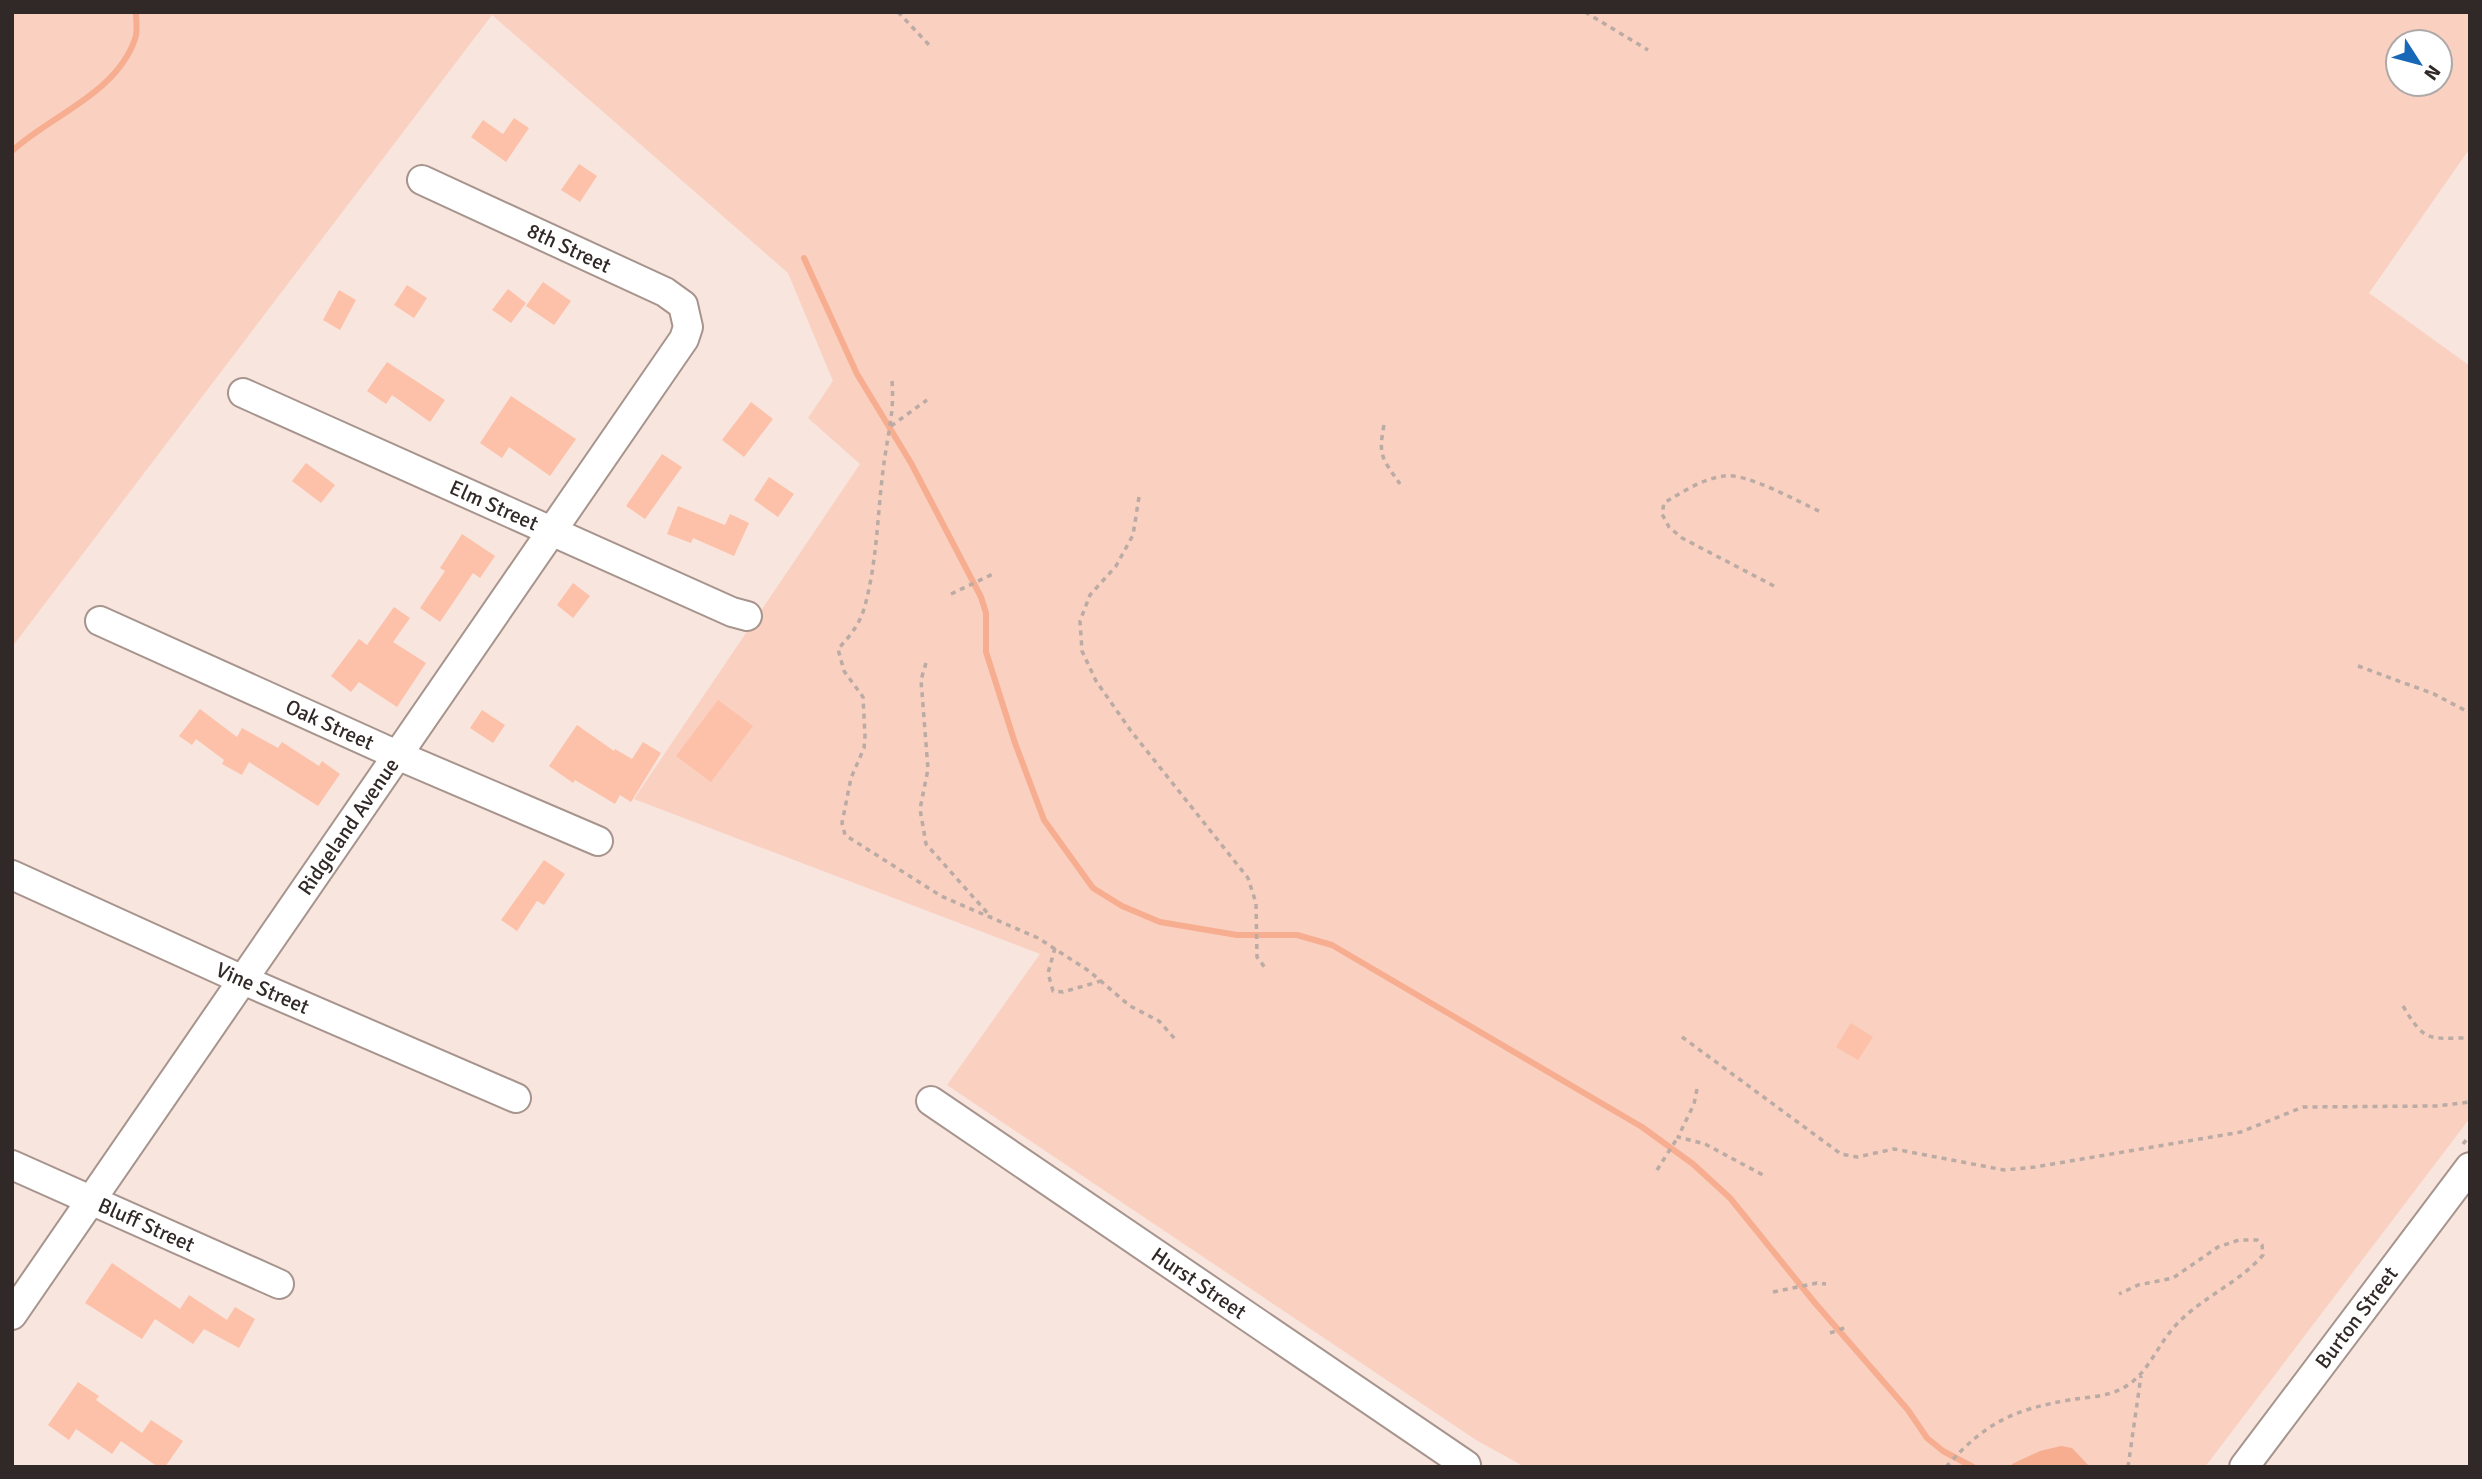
<svg xmlns="http://www.w3.org/2000/svg" width="2482" height="1479" font-family="Signika,sans-serif">
	<rect width="100%" height="100%" fill="#f8e5de"/>
	<path fill="#fad0c0" fill-rule="evenodd" d="M 12,12 L 2470,12 L 2470,148 L 2369,293 L 2470,366 L 2470,1118 L 2205,1467 L 1525,1467 L 1476,1440 L 947,1085 L 1040,954 L 634,799 L 860,464 L 808,418 L 833,381 L 788,273 L 492,15 L 12,647 ZM 2398,42 L 2440,42 L 2440,84 L 2398,84 Z"/>
	<path fill="#f7ad90" d="M 2061,1446 L 2072,1448 L 2090,1467 L 2011,1467 L 2012,1464 L 2040,1451 Z"/>
	<g fill="none" stroke-linecap="round" stroke-linejoin="round">
		<g stroke="#f7ad90" stroke-width="6">
			<path d="M 12,151 C 51,115 116,94 135,39 C 138,32 136,21 136,12"/>
			<path d="M 804,258 L 857,374 L 911,463 L 981,597 L 986,613 L 986,652 L 1015,743 L 1044,820 L 1093,888 L 1122,906 L 1160,922 L 1237,935 L 1297,935 L 1332,945 L 1642,1127 L 1693,1164 L 1730,1198 L 1815,1303 L 1908,1410 L 1927,1438 L 1943,1451 L 1973,1467"/>
		</g>
	</g>
	<g fill="#fdc1a9">
		<path d="M 514,118 L 529,128 L 506,162 L 471,137 L 483,120 L 503,134 Z"/>
		<path d="M 579,164 L 597,176 L 580,202 L 561,190 Z"/>
		<path d="M 543,282 L 571,301 L 554,325 L 526,306 Z"/>
		<path d="M 407,285 L 427,298 L 414,318 L 394,305 Z"/>
		<path d="M 508,289 L 526,303 L 511,323 L 492,310 Z"/>
		<path d="M 339,290 L 356,300 L 340,330 L 323,320 Z"/>
		<path d="M 387,362 L 445,400 L 430,422 L 392,395 L 386,404 L 367,391 Z"/>
		<path d="M 511,396 L 576,439 L 550,476 L 509,447 L 502,458 L 480,443 Z"/>
		<path d="M 751,402 L 773,419 L 744,457 L 722,440 Z"/>
		<path d="M 662,454 L 682,467 L 645,519 L 626,506 Z"/>
		<path d="M 306,463 L 335,485 L 321,503 L 292,481 Z"/>
		<path d="M 769,477 L 794,494 L 778,517 L 754,500 Z"/>
		<path d="M 678,506 L 725,525 L 730,514 L 749,523 L 734,556 L 693,538 L 691,543 L 667,534 Z"/>
		<path d="M 462,534 L 495,556 L 480,578 L 473,573 L 440,622 L 420,608 L 445,571 L 440,568 Z"/>
		<path d="M 573,583 L 590,596 L 573,618 L 557,605 Z"/>
		<path d="M 394,607 L 410,618 L 393,642 L 426,663 L 397,707 L 359,682 L 351,692 L 331,676 L 359,639 L 367,645 Z"/>
		<path d="M 718,700 L 753,726 L 711,782 L 676,756 Z"/>
		<path d="M 200,709 L 237,737 L 242,728 L 278,748 L 282,742 L 319,766 L 322,761 L 340,774 L 318,806 L 249,762 L 242,775 L 222,764 L 224,760 L 196,739 L 192,745 L 179,736 Z"/>
		<path d="M 482,710 L 505,725 L 493,743 L 470,728 Z"/>
		<path d="M 577,725 L 614,751 L 615,749 L 632,759 L 643,742 L 661,753 L 631,802 L 620,795 L 615,804 L 575,780 L 573,783 L 549,766 Z"/>
		<path d="M 544,860 L 565,874 L 544,905 L 537,901 L 517,931 L 501,920 Z"/>
		<path d="M 1851,1023 L 1873,1037 L 1858,1060 L 1836,1047 Z"/>
		<path d="M 112,1263 L 180,1309 L 189,1295 L 227,1320 L 235,1307 L 255,1319 L 239,1348 L 204,1329 L 193,1344 L 155,1319 L 142,1339 L 85,1303 Z"/>
		<path d="M 78,1382 L 99,1396 L 96,1400 L 142,1433 L 151,1420 L 183,1441 L 165,1467 L 158,1467 L 121,1441 L 112,1454 L 76,1429 L 69,1440 L 48,1425 Z"/>
	</g>
	<g fill="none" stroke-linecap="round" stroke-linejoin="round">
		<defs>
			<g id="minor">
				<path id="s1" d="M 243,393 L 732,612 L 747,616"/>
				<path id="s2" d="M 100,621 L 397,755 L 598,841"/>
				<path id="s3" d="M 12,875 L 243,980 L 516,1098"/>
				<path id="s4" d="M 931,1101 L 1466,1465 L 1465,1467"/>
				<path id="s5" d="M 12,1165 L 279,1284"/>
				<path id="s6" d="M 12,1315 L 684,339 L 688,327 L 683,305 L 665,292 L 422,180"/>
				<path id="s7" d="M 2244,1467 L 2470,1167"/>
			</g>
		</defs>
		<use href="#minor" stroke="#a6948d" stroke-width="32"/>
		<g stroke="#baaba5" stroke-width="3.5" stroke-dasharray="5 5" stroke-linecap="butt">
			<path d="M 898,12 L 932,48"/>
			<path d="M 1585,12 L 1648,50"/>
			<path d="M 892,381 C 894,408 890,424 886,450 C 877,502 879,557 864,609 C 859,625 850,636 838,649 L 844,671 L 863,697 L 865,736 L 864,748 L 851,778 L 842,823 L 845,835 L 941,896 L 1038,938 L 1089,971 L 1130,1006 L 1159,1021 L 1175,1039"/>
			<path d="M 1384,425 C 1378,456 1382,458 1400,484"/>
			<path d="M 891,426 L 927,400"/>
			<path d="M 1139,497 L 1133,535 L 1116,566 L 1090,595 L 1080,621 L 1082,651 L 1096,681 L 1131,731 L 1248,878 L 1256,903 L 1257,957 L 1266,969"/>
			<path d="M 1774,586 L 1682,538 L 1669,527 L 1662,514 L 1664,503 C 1682,492 1702,479 1724,476 C 1745,472 1799,502 1821,512"/>
			<path d="M 951,594 L 993,574"/>
			<path d="M 926,663 L 921,680 L 928,769 L 920,809 L 926,844 L 991,917"/>
			<path d="M 2358,666 L 2434,694 L 2470,713"/>
			<path d="M 1055,948 L 1048,973 L 1053,991 L 1063,992 L 1101,981"/>
			<path d="M 2403,1006 C 2425,1043 2428,1038 2470,1038"/>
			<path d="M 1682,1037 L 1841,1154 L 1857,1157 L 1894,1149 L 2004,1170 L 2035,1167 L 2241,1132 L 2303,1107 L 2437,1106 L 2470,1102"/>
			<path d="M 1697,1089 L 1694,1104 L 1678,1137 L 1705,1144 L 1763,1175"/>
			<path d="M 2463,1144 L 2470,1135"/>
			<path d="M 1657,1170 L 1678,1137"/>
			<path d="M 1773,1292 L 1817,1283 L 1826,1284"/>
			<path d="M 1830,1333 L 1847,1327"/>
			<path d="M 1946,1467 C 1985,1423 2012,1410 2069,1400 C 2086,1397 2106,1397 2121,1389 C 2148,1376 2156,1346 2176,1325 C 2202,1297 2239,1283 2263,1255 L 2262,1245 L 2257,1240 L 2239,1240 L 2218,1247 L 2173,1278 L 2138,1285 L 2119,1294"/>
			<path d="M 2128,1467 L 2141,1376"/>
		</g>
		<use href="#minor" stroke="#fff" stroke-width="28"/>
	</g>
	<g text-anchor="middle" stroke-width="7" stroke-linejoin="round" paint-order="stroke">
		<g font-size="21" fill="#312927" stroke="#fff">
			<text transform="translate(569 248) rotate(25)" y="7">8th Street</text>
			<text dy="7" stroke="none"><textPath href="#s1" startOffset="275">Elm Street</textPath></text>
			<text dy="7" stroke="none"><textPath href="#s2" startOffset="252">Oak Street</textPath></text>
			<text dy="7" stroke="none"><textPath href="#s6" startOffset="593">Ridgeland Avenue</textPath></text>
			<text dy="7" stroke="none"><textPath href="#s3" startOffset="275">Vine Street</textPath></text>
			<text dy="7" stroke="none"><textPath href="#s5" startOffset="147">Bluff Street</textPath></text>
			<text dy="7" stroke="none"><textPath href="#s4" startOffset="324">Hurst Street</textPath></text>
			<text dy="7" stroke="none"><textPath href="#s7" startOffset="187">Burton Street</textPath></text>
		</g>
	</g>
	<rect width="2482" height="1479" fill="none" stroke="#312927" stroke-width="28"/>
	<g transform="translate(2419 63) rotate(126)"><circle r="33" fill="#ffffff" stroke="#ada9a9" stroke-width="2"/>
	<path d="M0-5L12 26L0 18L-12 26Z" fill="#1769b7"/>
	<text y="-10" font-size="19" font-weight="bold" text-anchor="middle" fill="#312927">N</text>
	</g>
</svg>
